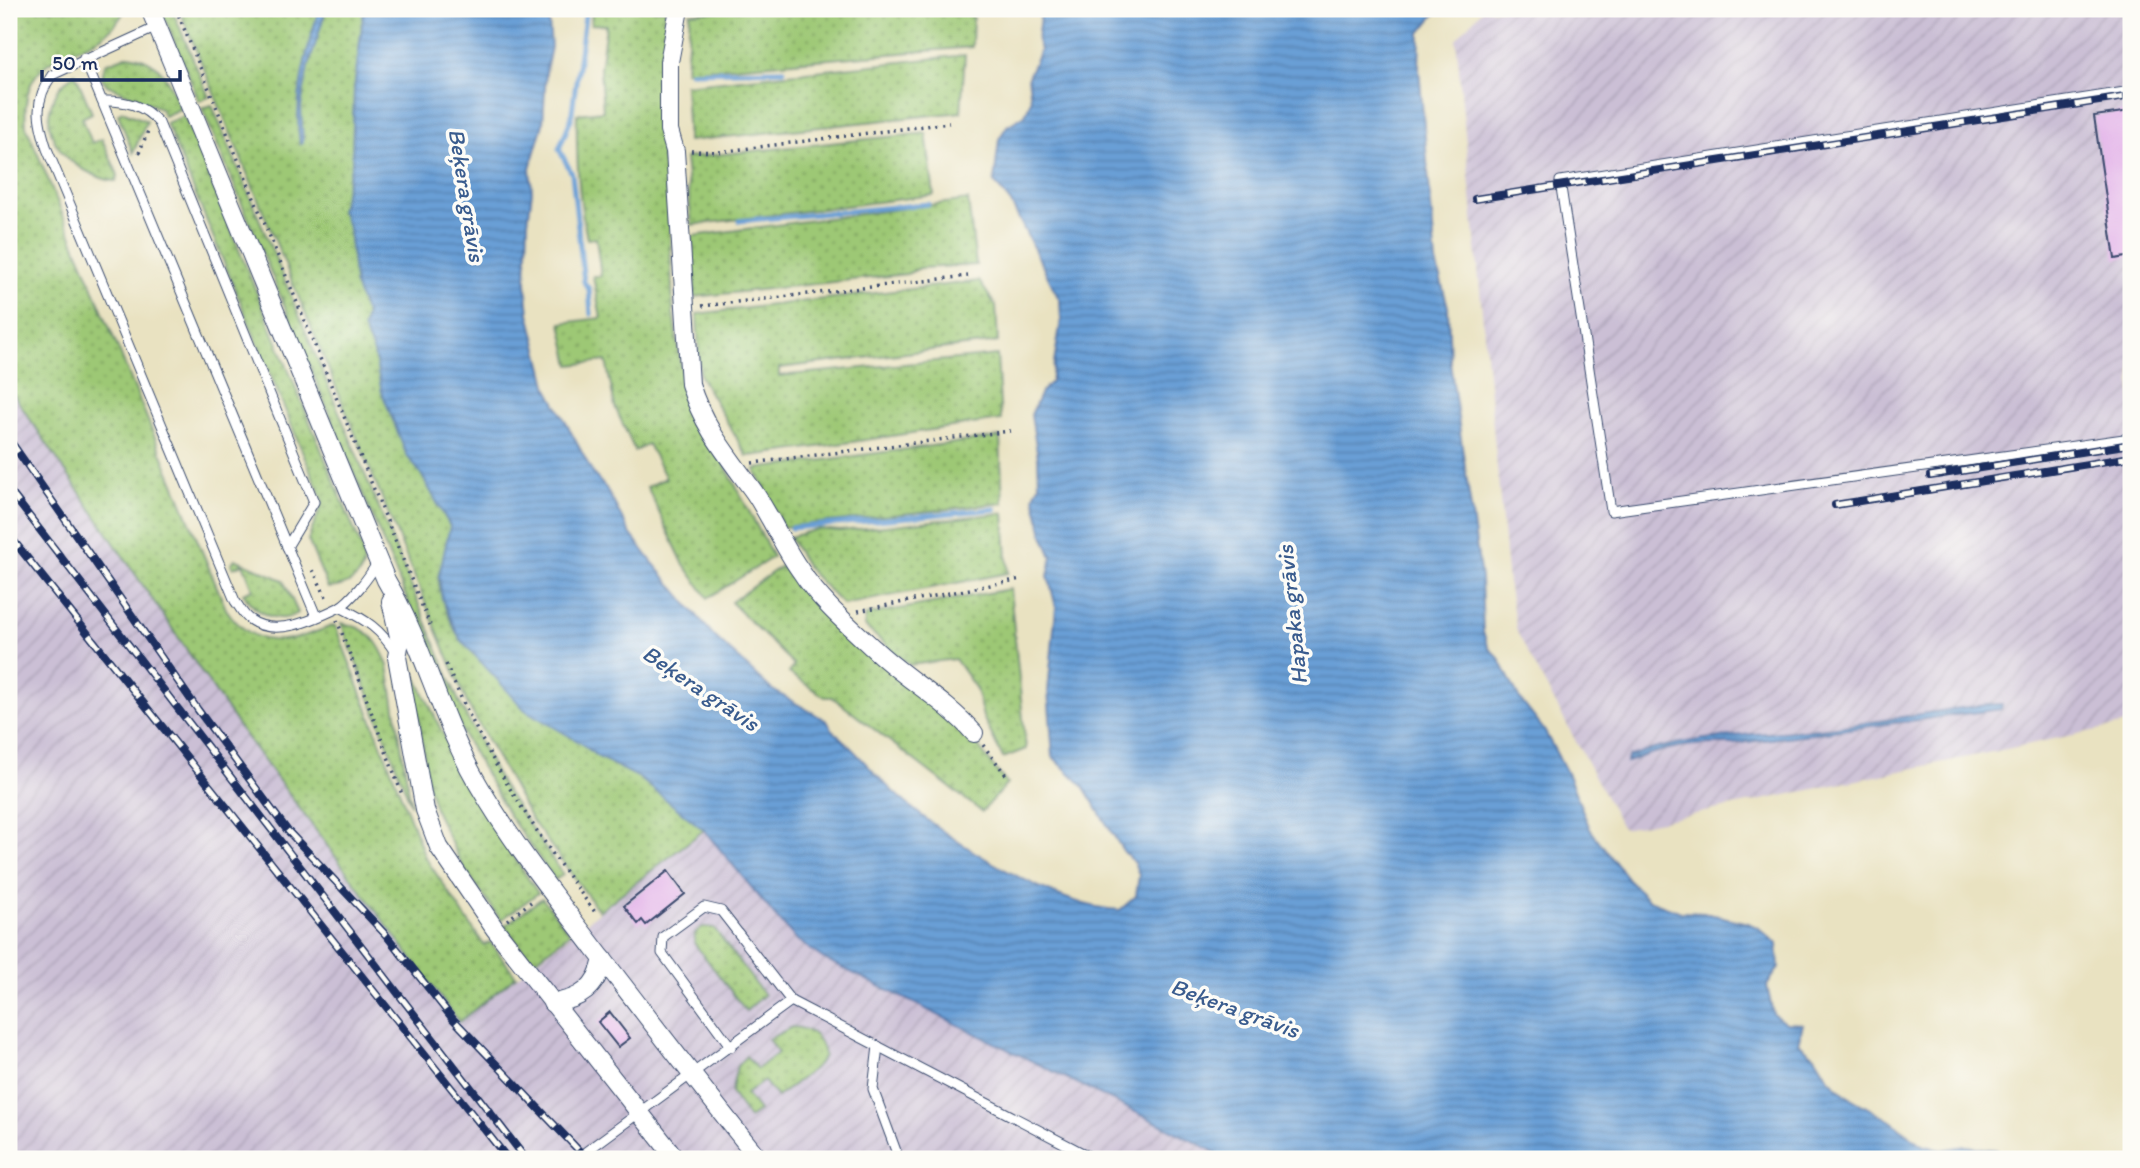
<svg xmlns="http://www.w3.org/2000/svg" width="2140" height="1168" font-family="Itim,sans-serif">
	<defs>
		<pattern id="industrial-furrows" width="10" height="10" patternUnits="userSpaceOnUse" patternTransform="scale(1.75)"><rect width="10" height="10" fill="#cbbfd5"/><path d="M-1 1l2-2M0 10L10 0M9 11l2-2" fill="none" stroke="#aea4b9"/></pattern>
		<pattern id="green-dots" width="8" height="8" patternUnits="userSpaceOnUse" patternTransform="scale(1.75)"><rect width="8" height="8" fill="#9dc875"/><path d="M2 2h.1M6 6h.1" fill="none" stroke="#7fa363" stroke-width="1.8" stroke-linecap="round"/></pattern>
		<pattern id="water-rules" width="6" height="5" patternUnits="userSpaceOnUse" patternTransform="scale(1.75)"><rect width="6" height="5" fill="#699fd6"/><path d="M0 2.5h6" fill="none" stroke="#5682b1"/></pattern>
	</defs>
	<rect width="100%" height="100%" fill="#fdfcf7"/>
	<filter id="ink" filterUnits="userSpaceOnUse"><feTurbulence type="fractalNoise" baseFrequency=".0143" numOctaves="2"/><feDisplacementMap in="SourceGraphic" scale="14" xChannelSelector="R" yChannelSelector="G"/><feConvolveMatrix kernelMatrix="1 2 1 2 8 2 1 2 1" color-interpolation-filters="sRGB"/></filter>
	<filter id="wash" filterUnits="userSpaceOnUse"><feTurbulence type="fractalNoise" baseFrequency=".00686" numOctaves="4" result="noise"/><feDisplacementMap in="SourceGraphic" scale="28" xChannelSelector="R" yChannelSelector="G"/><feGaussianBlur stdDeviation="1.57" result="paint"/><feColorMatrix in="noise" values="0 0 0 0 0 0 0 0 0 0 0 0 0 0 0 0 0 1.4 0 .05"/><feComposite in="paint" operator="in"/></filter>
	<g filter="url(#wash)">
		<rect width="100%" height="100%" fill="#e9e2c1"/>
		<g fill="url(#industrial-furrows)">
			<path d="M 1483,9 L 2131,9 L 2131,723 L 1623,829 L 1517,632 L 1508,583 L 1456,39 Z"/>
			<path d="M 9,388 L 241,730 L 459,1022 L 704,830 L 776,917 L 824,959 L 1156,1122 L 1213,1151 L 1221,1159 L 9,1159 Z"/>
		</g>
		<g fill="url(#green-dots)" stroke="#5c7c6a" stroke-width="2">
			<path d="M 9,9 L 125,9 C 99,67 18,35 26,126 L 226,609 C 257,655 292,641 335,625 L 425,857 L 484,945 L 490,942 L 516,976 L 459,1022 L 241,730 L 9,388 Z"/>
			<path d="M 161,9 L 172,9 L 209,97 L 199,101 Z"/>
			<path d="M 179,9 L 364,9 L 354,90 L 352,163 L 341,210 L 349,229 L 355,285 L 366,314 L 363,328 L 374,353 L 382,392 L 407,456 L 420,472 L 450,526 C 451,541 445,557 440,569 C 433,585 452,626 460,639 L 598,757 L 638,777 L 704,830 L 599,911 L 531,819 L 467,703 Z"/>
			<path d="M 592,9 L 665,9 L 665,67 L 660,112 L 662,153 L 669,213 L 673,313 L 684,387 L 773,557 L 708,598 L 683,563 L 647,487 L 666,478 L 648,444 L 635,451 L 615,407 L 606,361 L 570,365 L 561,323 L 601,318 L 593,276 L 601,276 L 596,238 L 587,239 C 578,196 576,157 577,114 L 603,111 L 600,69 L 606,25 L 591,24 Z"/>
			<path d="M 743,9 L 973,9 L 972,47 L 686,71 L 690,13 Z"/>
			<path d="M 129,55 C 162,60 169,81 180,109 L 164,116 L 160,108 L 107,85 L 102,78 L 105,64 Z"/>
			<path d="M 965,55 L 961,112 L 688,141 L 685,85 Z"/>
			<path d="M 75,73 L 92,113 L 82,118 L 92,143 L 102,139 L 118,175 L 116,181 C 106,181 99,177 90,173 C 45,152 33,104 75,73 Z"/>
			<path d="M 212,105 L 460,704 L 501,783 L 563,875 L 555,880 L 510,817 L 464,736 L 202,108 Z"/>
			<path d="M 122,111 L 147,121 L 133,153 L 118,114 Z"/>
			<path d="M 184,116 L 363,551 C 368,575 350,587 328,588 L 308,540 L 323,501 L 166,123 Z"/>
			<path d="M 926,133 L 934,195 L 692,225 L 685,158 Z"/>
			<path d="M 968,200 L 976,265 L 920,268 L 907,274 L 695,297 L 692,236 Z"/>
			<path d="M 979,281 L 996,306 L 998,342 L 779,368 L 779,376 L 997,355 L 1001,420 C 916,431 832,447 747,456 L 700,376 L 697,314 Z"/>
			<path d="M 1000,437 L 1003,503 L 783,527 L 755,469 Z"/>
			<path d="M 1004,513 L 1008,573 L 843,605 L 809,570 L 789,537 L 818,529 L 840,531 Z"/>
			<path d="M 235,559 L 283,580 L 298,613 C 278,626 253,612 243,593 L 253,589 L 243,564 L 233,568 L 231,564 Z"/>
			<path d="M 781,566 L 835,621 L 964,728 L 1007,784 L 982,812 L 832,697 L 825,697 L 789,673 L 794,665 L 731,602 Z"/>
			<path d="M 1010,589 L 1026,749 L 1003,758 L 983,717 L 976,689 L 955,659 L 910,665 L 864,626 L 866,615 Z"/>
			<path d="M 341,623 C 368,627 379,641 388,666 L 411,805 Z"/>
			<path d="M 412,668 L 471,793 L 538,893 L 501,920 L 463,867 L 436,812 L 428,785 Z"/>
			<path d="M 542,898 L 570,933 L 533,962 L 504,926 Z"/>
			<path d="M 703,927 L 714,928 L 764,995 L 746,1011 L 694,943 L 695,933 Z"/>
			<path d="M 792,1027 C 811,1028 822,1037 824,1056 L 816,1067 L 777,1097 L 764,1081 L 746,1094 L 759,1111 L 749,1118 L 731,1093 L 737,1066 L 746,1056 L 757,1069 L 778,1053 L 768,1039 Z"/>
		</g>
		<g fill="url(#water-rules)" stroke="#42679a" stroke-width="2">
			<path d="M 319,9 L 326,9 L 307,72 L 301,107 L 303,142 L 300,144 C 293,99 306,53 319,9 Z"/>
			<path d="M 364,9 L 548,9 L 551,47 L 546,71 L 543,124 L 530,168 L 532,191 L 528,222 L 526,283 L 529,313 L 548,389 L 594,475 L 606,488 L 630,533 L 653,563 L 714,636 L 771,689 L 827,721 L 835,733 C 858,752 876,777 899,797 C 947,840 1056,908 1120,910 L 1136,896 L 1139,875 L 1134,862 L 1124,852 L 1083,786 L 1053,757 L 1048,691 L 1056,607 L 1048,576 L 1052,557 L 1043,535 L 1034,496 L 1039,485 L 1038,458 L 1031,415 L 1041,392 L 1051,382 L 1061,320 L 1060,301 L 1011,203 L 994,182 L 999,139 L 1007,126 L 1025,115 L 1031,100 L 1028,77 L 1040,50 L 1037,40 L 1041,9 L 1439,9 L 1420,33 L 1419,69 L 1436,262 L 1448,307 L 1450,362 L 1481,578 L 1483,632 L 1489,648 L 1499,658 L 1519,698 L 1544,730 L 1568,775 L 1590,829 L 1631,883 L 1649,900 L 1681,912 L 1705,913 L 1748,923 L 1759,928 L 1777,944 L 1779,967 L 1767,986 L 1773,1014 L 1786,1023 L 1803,1024 L 1798,1043 L 1815,1056 L 1829,1079 L 1847,1096 L 1891,1121 L 1922,1145 L 1941,1150 L 1966,1146 L 1997,1150 L 2010,1159 L 1221,1159 L 1213,1151 L 1156,1122 L 824,959 L 797,940 L 776,917 L 704,830 L 638,777 L 598,757 L 581,743 L 525,710 L 460,639 L 442,599 L 439,576 L 450,526 L 420,472 L 407,456 L 382,392 L 374,353 L 363,328 L 366,314 L 355,285 L 349,229 L 341,210 L 352,163 L 354,90 Z"/>
			<path d="M 2002,704 L 2001,709 L 1732,744 C 1691,743 1666,747 1627,762 L 1628,757 C 1693,734 1761,735 1828,728 C 1887,722 1944,707 2002,704 Z"/>
		</g>
		<g fill="none" stroke-linecap="round" stroke-linejoin="round">
			<g stroke="#699fd6" stroke-width="5">
				<path d="M 586,9 L 571,119 L 559,149 L 572,174 L 584,282 L 589,289 L 591,314"/>
				<path d="M 690,72 L 784,70"/>
				<path d="M 739,221 L 928,204"/>
				<path d="M 791,528 L 995,509"/>
			</g>
		</g>
		<g id="blocks">
			<g fill="#e1aee8">
				<path d="M 2131,111 L 2131,256 L 2115,259 L 2094,116 Z"/>
				<path d="M 668,871 L 685,894 L 646,925 L 642,920 L 638,924 L 624,906 Z"/>
				<path d="M 610,1012 L 630,1038 L 618,1047 L 598,1022 Z"/>
			</g>
		</g>
	</g>
	<g filter="url(#ink)">
		<use href="#blocks" fill-opacity="0" stroke="#3a4a6d" stroke-width="2"/>
		<g fill="none" stroke-linecap="round" stroke-linejoin="round">
			<defs>
				<g id="lane">
					<path d="M 157,27 L 52,75 C 33,101 38,121 47,149 L 235,601 C 239,606 243,615 249,619 C 274,638 313,620 338,608 C 350,602 370,576 377,563"/>
					<path d="M 84,58 L 316,616"/>
					<path d="M 2131,91 L 1560,181 L 1611,511 L 2131,438"/>
					<path d="M 102,101 C 125,100 144,105 159,123 L 314,502 L 287,547"/>
					<path d="M 340,607 C 366,620 381,629 396,654"/>
					<path d="M 878,1046 L 873,1089 L 899,1159"/>
					<path d="M 731,1047 L 662,953 L 663,937 L 704,907 L 721,911 L 791,1001"/>
					<path d="M 576,1159 L 791,1001 L 1094,1159"/>
				</g>
				<g id="street">
					<path d="M 150,9 L 386,580 C 424,645 440,719 478,784 C 512,843 554,895 595,949 C 649,1019 703,1090 759,1159"/>
					<path d="M 679,9 L 669,62 L 669,130 L 675,151 L 690,384 C 703,427 728,456 754,492 C 771,517 783,546 800,570 C 819,600 847,624 873,648 C 905,679 944,699 974,733"/>
					<path d="M 391,601 L 400,641 L 397,657 L 425,810 L 439,847 L 495,929 L 676,1159"/>
					<path d="M 552,1003 C 580,1000 597,988 603,959"/>
				</g>
			</defs>
			<use href="#lane" stroke="#3a4a6d" stroke-width="11"/>
			<use href="#street" stroke="#3a4a6d" stroke-width="20"/>
			<g stroke="#3a4a6d" stroke-width="3.5" stroke-dasharray="2 5" stroke-linecap="butt">
				<path d="M 176,9 L 430,625"/>
				<path d="M 691,151 L 718,152 L 949,123"/>
				<path d="M 139,153 L 148,131"/>
				<path d="M 702,306 L 968,276"/>
				<path d="M 752,463 L 1011,431"/>
				<path d="M 313,570 L 328,601"/>
				<path d="M 858,611 L 1021,579"/>
				<path d="M 337,620 L 403,797"/>
				<path d="M 446,664 C 484,755 536,834 595,912"/>
				<path d="M 983,745 L 1006,775"/>
				<path d="M 507,920 L 535,899"/>
			</g>
			<use href="#lane" stroke="#fff" stroke-width="9"/>
			<use href="#street" stroke="#fff" stroke-width="18"/>
			<defs>
				<g id="rail">
					<path d="M 1475,199 L 2131,96"/>
					<path d="M 9,439 L 198,710 L 287,830 L 386,935 L 453,1019 L 587,1159"/>
					<path d="M 1930,476 L 2131,444"/>
					<path d="M 9,490 L 526,1159"/>
					<path d="M 1835,505 L 2131,457"/>
					<path d="M 9,535 L 508,1159"/>
				</g>
			</defs>
			<use href="#rail" stroke="#1b2f5e" stroke-width="8"/>
			<use href="#rail" stroke="#fdfcf7" stroke-width="5" stroke-dasharray="16" stroke-linecap="butt"/>
		</g>
	</g>
	<g text-anchor="middle" stroke-width="7" stroke-linejoin="round" paint-order="stroke">
		<g font-size="23" font-style="italic" fill="#3a5c8e" stroke="#fdfcf7">
			<text transform="translate(467 195) rotate(81)" y="8">Beķera grāvis</text>
			<text transform="translate(1292 615) rotate(-96)" y="8">Hapaka grāvis</text>
			<text transform="translate(701 688) rotate(34)" y="8">Beķera grāvis</text>
			<text transform="translate(1235 1008) rotate(20)" y="8">Beķera grāvis</text>
		</g>
	</g>
	<rect width="2140" height="1168" fill="none" stroke="#fdfcf7" stroke-width="35"/>
	<path d="M42 70v10h138v-10" fill="none" stroke="#1b2f5e" stroke-width="3.5"/>
	<text x="52" y="70" font-size="21" fill="#1b2f5e" stroke="#fdfcf7" stroke-width="5" paint-order="stroke">50 m</text>
</svg>
